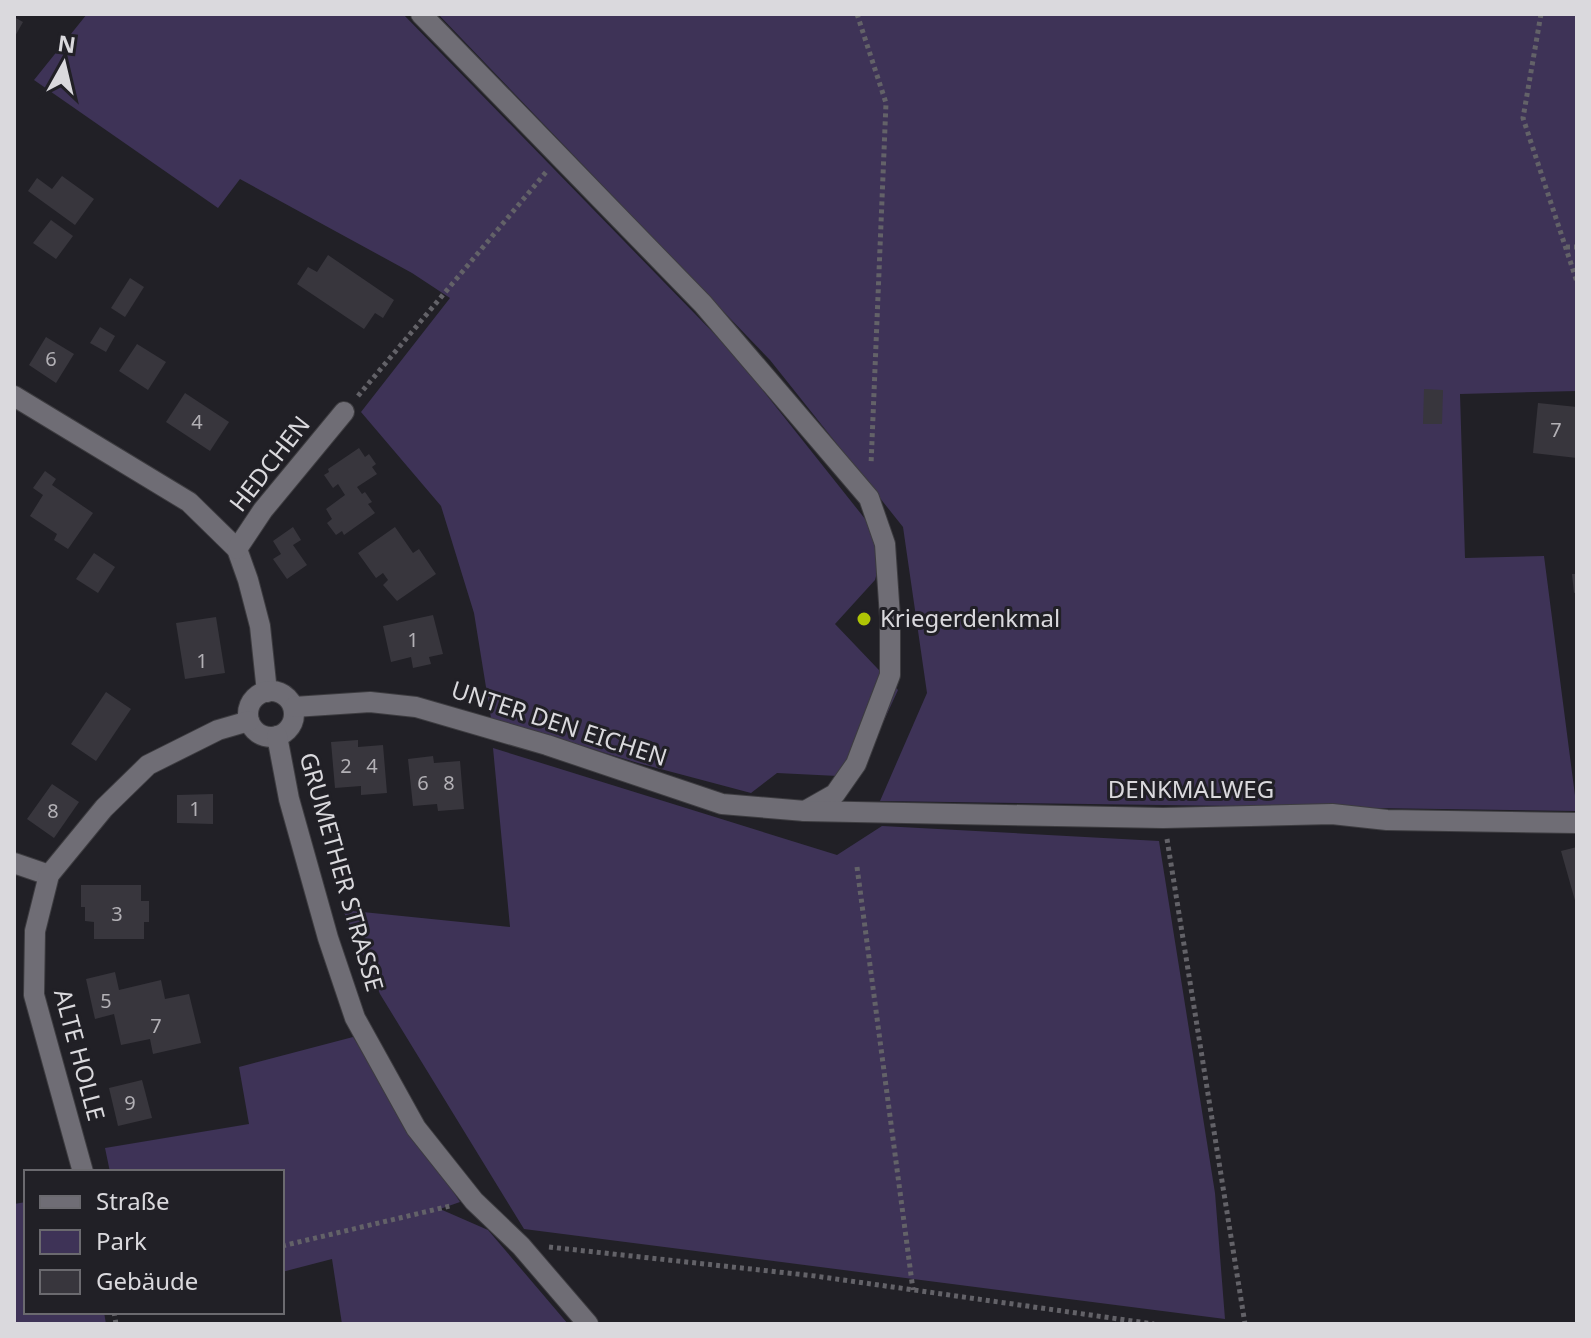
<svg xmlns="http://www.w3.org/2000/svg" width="1591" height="1338" font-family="'Noto Sans',sans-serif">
	<rect width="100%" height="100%" fill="#212026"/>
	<g fill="#3e3357">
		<path d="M 87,14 L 403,14 L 734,354 L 885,544 L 875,580 L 835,624 L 898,690 L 858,777 L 777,773 L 751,793 L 638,763 L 491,718 L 474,613 L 441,506 L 361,412 L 450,298 L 412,273 L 240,179 L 218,208 L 34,80 Z"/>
		<path d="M 438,14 L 1577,14 L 1577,391 L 1460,394 L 1465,558 L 1544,556 L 1577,811 L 880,801 L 927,693 L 903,527 L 770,360 Z"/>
		<path d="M 493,748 L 837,855 L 882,826 L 1159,841 L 1215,1193 L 1225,1319 L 524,1229 L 380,994 L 343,910 L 510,927 Z"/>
		<path d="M 353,1037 L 460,1202 L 440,1209 L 488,1230 L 568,1324 L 342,1324 L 332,1259 L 282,1272 L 282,1172 L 110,1172 L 105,1148 L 249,1124 L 239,1067 Z"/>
		<path d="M 26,1202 L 26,1312 L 104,1312 L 106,1324 L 14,1324 L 14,1204 Z"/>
	</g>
	<g fill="#38363d">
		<path d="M 14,17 L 23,22 L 14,38 Z"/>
		<path d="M 62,176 L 94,199 L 75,225 L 28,191 L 37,178 L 52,189 Z"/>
		<path d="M 51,220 L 73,236 L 56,259 L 33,243 Z"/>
		<path d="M 328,255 L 394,300 L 383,318 L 375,313 L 364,329 L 297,284 L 308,267 L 317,272 Z"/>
		<path d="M 130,278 L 144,287 L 125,317 L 111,308 Z"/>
		<path d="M 100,327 L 115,336 L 106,352 L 90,343 Z"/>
		<path d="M 46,337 L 74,354 L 56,383 L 29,365 Z"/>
		<path d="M 137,344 L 166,362 L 148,390 L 119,371 Z"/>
		<path d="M 1424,389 L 1443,390 L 1442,424 L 1423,424 Z"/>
		<path d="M 185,393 L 229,422 L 210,451 L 166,422 Z"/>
		<path d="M 1538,403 L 1577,407 L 1577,458 L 1533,453 Z"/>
		<path d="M 359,448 L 365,457 L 369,454 L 376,464 L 372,467 L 377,474 L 357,487 L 362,494 L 365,492 L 372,502 L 368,504 L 375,513 L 344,535 L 342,531 L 336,535 L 327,523 L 332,519 L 326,509 L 345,495 L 338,484 L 333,488 L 324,475 L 329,472 L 328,469 Z"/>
		<path d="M 45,471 L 56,479 L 52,485 L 93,513 L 68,549 L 54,540 L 57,534 L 30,516 L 43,495 L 33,488 Z"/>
		<path d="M 293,527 L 301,540 L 293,545 L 307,565 L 287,579 L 273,559 L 281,554 L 273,541 Z"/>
		<path d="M 395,527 L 413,553 L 419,549 L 436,574 L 397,601 L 383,585 L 388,580 L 383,573 L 376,578 L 358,553 Z"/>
		<path d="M 94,553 L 115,567 L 98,593 L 76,579 Z"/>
		<path d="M 1572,574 L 1577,574 L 1577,592 L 1574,593 Z"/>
		<path d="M 433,615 L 443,654 L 429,657 L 431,664 L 413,668 L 411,657 L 391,662 L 383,626 Z"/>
		<path d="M 216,617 L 225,673 L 185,679 L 176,623 Z"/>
		<path d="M 106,692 L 131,709 L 96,761 L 71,744 Z"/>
		<path d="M 358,740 L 358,747 L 383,745 L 387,793 L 361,795 L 361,786 L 335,788 L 331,742 Z"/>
		<path d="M 433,756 L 434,763 L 460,761 L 464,809 L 438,811 L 437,804 L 413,806 L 408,759 Z"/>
		<path d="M 52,784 L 79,802 L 54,838 L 27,819 Z"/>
		<path d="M 213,794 L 213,824 L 177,823 L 177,795 Z"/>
		<path d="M 1577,847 L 1577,904 L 1576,904 L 1561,851 Z"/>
		<path d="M 81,885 L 141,885 L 141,901 L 149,901 L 149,922 L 144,922 L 144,939 L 94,939 L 94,922 L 85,921 L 85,907 L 81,907 Z"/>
		<path d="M 115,972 L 119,990 L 161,980 L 165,999 L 189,994 L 201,1043 L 153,1054 L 150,1039 L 121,1045 L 114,1014 L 95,1019 L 86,979 Z"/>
		<path d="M 142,1080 L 152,1118 L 118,1126 L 109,1088 Z"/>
	</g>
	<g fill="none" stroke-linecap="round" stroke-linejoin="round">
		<defs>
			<g id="minor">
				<path d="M 421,14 L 703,304 L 869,498 L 885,544 L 890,617 L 890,675 L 856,764 L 835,794 L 805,811"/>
				<path d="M 14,396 L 189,502 L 237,549 L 248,580 L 260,626 L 267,692"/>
				<path d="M 237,549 L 263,510 L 344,412"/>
				<circle cx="271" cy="714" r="23"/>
				<path d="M 294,707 L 370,702 L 416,707 L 547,745 L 722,804 L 805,811 L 1163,818 L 1332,814 L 1387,820 L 1577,823"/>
				<path d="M 277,736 L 289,799 L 328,938 L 355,1018 L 416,1128 L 474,1201 L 521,1246 L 588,1324"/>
				<path d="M 14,863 L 49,875"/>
				<path d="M 83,1172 L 34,995 L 35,931 L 49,875 L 104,808 L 148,765 L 218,730 L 249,721"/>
			</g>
		</defs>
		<use href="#minor" stroke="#3d3c40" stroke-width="22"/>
		<g stroke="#636268" stroke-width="5" stroke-dasharray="4 4" stroke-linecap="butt">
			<path d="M 857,14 L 886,103 L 871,465"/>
			<path d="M 1541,14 L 1523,118 L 1577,282"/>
			<path d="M 1566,247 L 1577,247"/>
			<path d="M 358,396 L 547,171"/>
			<path d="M 1167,839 L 1245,1324"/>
			<path d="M 857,867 L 913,1290"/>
			<path d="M 282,1246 L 450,1206"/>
			<path d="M 549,1247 L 815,1276 L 1154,1324"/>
			<path d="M 114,1312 L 116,1324"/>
		</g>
		<use href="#minor" stroke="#6f6d75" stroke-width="20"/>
	</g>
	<circle fill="#afc505" stroke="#212026" stroke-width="3" cx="864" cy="619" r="8"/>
	<g text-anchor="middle" stroke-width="6" stroke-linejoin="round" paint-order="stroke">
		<g font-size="20" fill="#b2b0b5">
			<text x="51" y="366">6</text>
			<text x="197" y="429">4</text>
			<text x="1556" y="437">7</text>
			<text x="413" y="647">1</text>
			<text x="202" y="668">1</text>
			<text x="346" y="773">2</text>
			<text x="372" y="773">4</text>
			<text x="423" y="790">6</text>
			<text x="449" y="790">8</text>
			<text x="195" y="816">1</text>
			<text x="53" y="818">8</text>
			<text x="117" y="921">3</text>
			<text x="106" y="1008">5</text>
			<text x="156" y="1033">7</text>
			<text x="130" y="1110">9</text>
		</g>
		<g font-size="24" fill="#dad9dd" stroke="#212026">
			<text transform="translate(270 464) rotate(-52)" y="8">HEDCHEN</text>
			<text transform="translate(559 724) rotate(18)" y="8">UNTER DEN EICHEN</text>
			<text x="1191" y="798">DENKMALWEG</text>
			<text transform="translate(341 872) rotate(74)" y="8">GRUMETHER STRASSE</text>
			<text transform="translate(79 1055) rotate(75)" y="8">ALTE HOLLE</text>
		</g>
		<g font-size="24" fill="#dad9dd" stroke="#212026" text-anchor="start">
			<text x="880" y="627">Kriegerdenkmal</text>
		</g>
	</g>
	<rect width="1591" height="1338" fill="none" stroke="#dad9dd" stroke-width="32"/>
	<rect x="24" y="1170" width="260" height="144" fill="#212026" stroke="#6b6a6f" stroke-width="2"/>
	<rect x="40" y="1196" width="40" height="12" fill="#6f6d75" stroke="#6b6a6f" stroke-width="2"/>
	<text x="96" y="1210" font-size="24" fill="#dad9dd">Straße</text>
	<rect x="40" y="1230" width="40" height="24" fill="#3e3357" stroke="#6b6a6f" stroke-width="2"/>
	<text x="96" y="1250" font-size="24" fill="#dad9dd">Park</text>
	<rect x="40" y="1270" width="40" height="24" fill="#38363d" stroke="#6b6a6f" stroke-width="2"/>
	<text x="96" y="1290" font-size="24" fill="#dad9dd">Gebäude</text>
	<g transform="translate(64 64) rotate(8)" stroke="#212026" stroke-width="6" paint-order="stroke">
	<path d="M0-6L14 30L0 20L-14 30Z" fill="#dad9dd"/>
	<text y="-12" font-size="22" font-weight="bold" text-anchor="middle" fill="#dad9dd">N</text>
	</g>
</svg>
